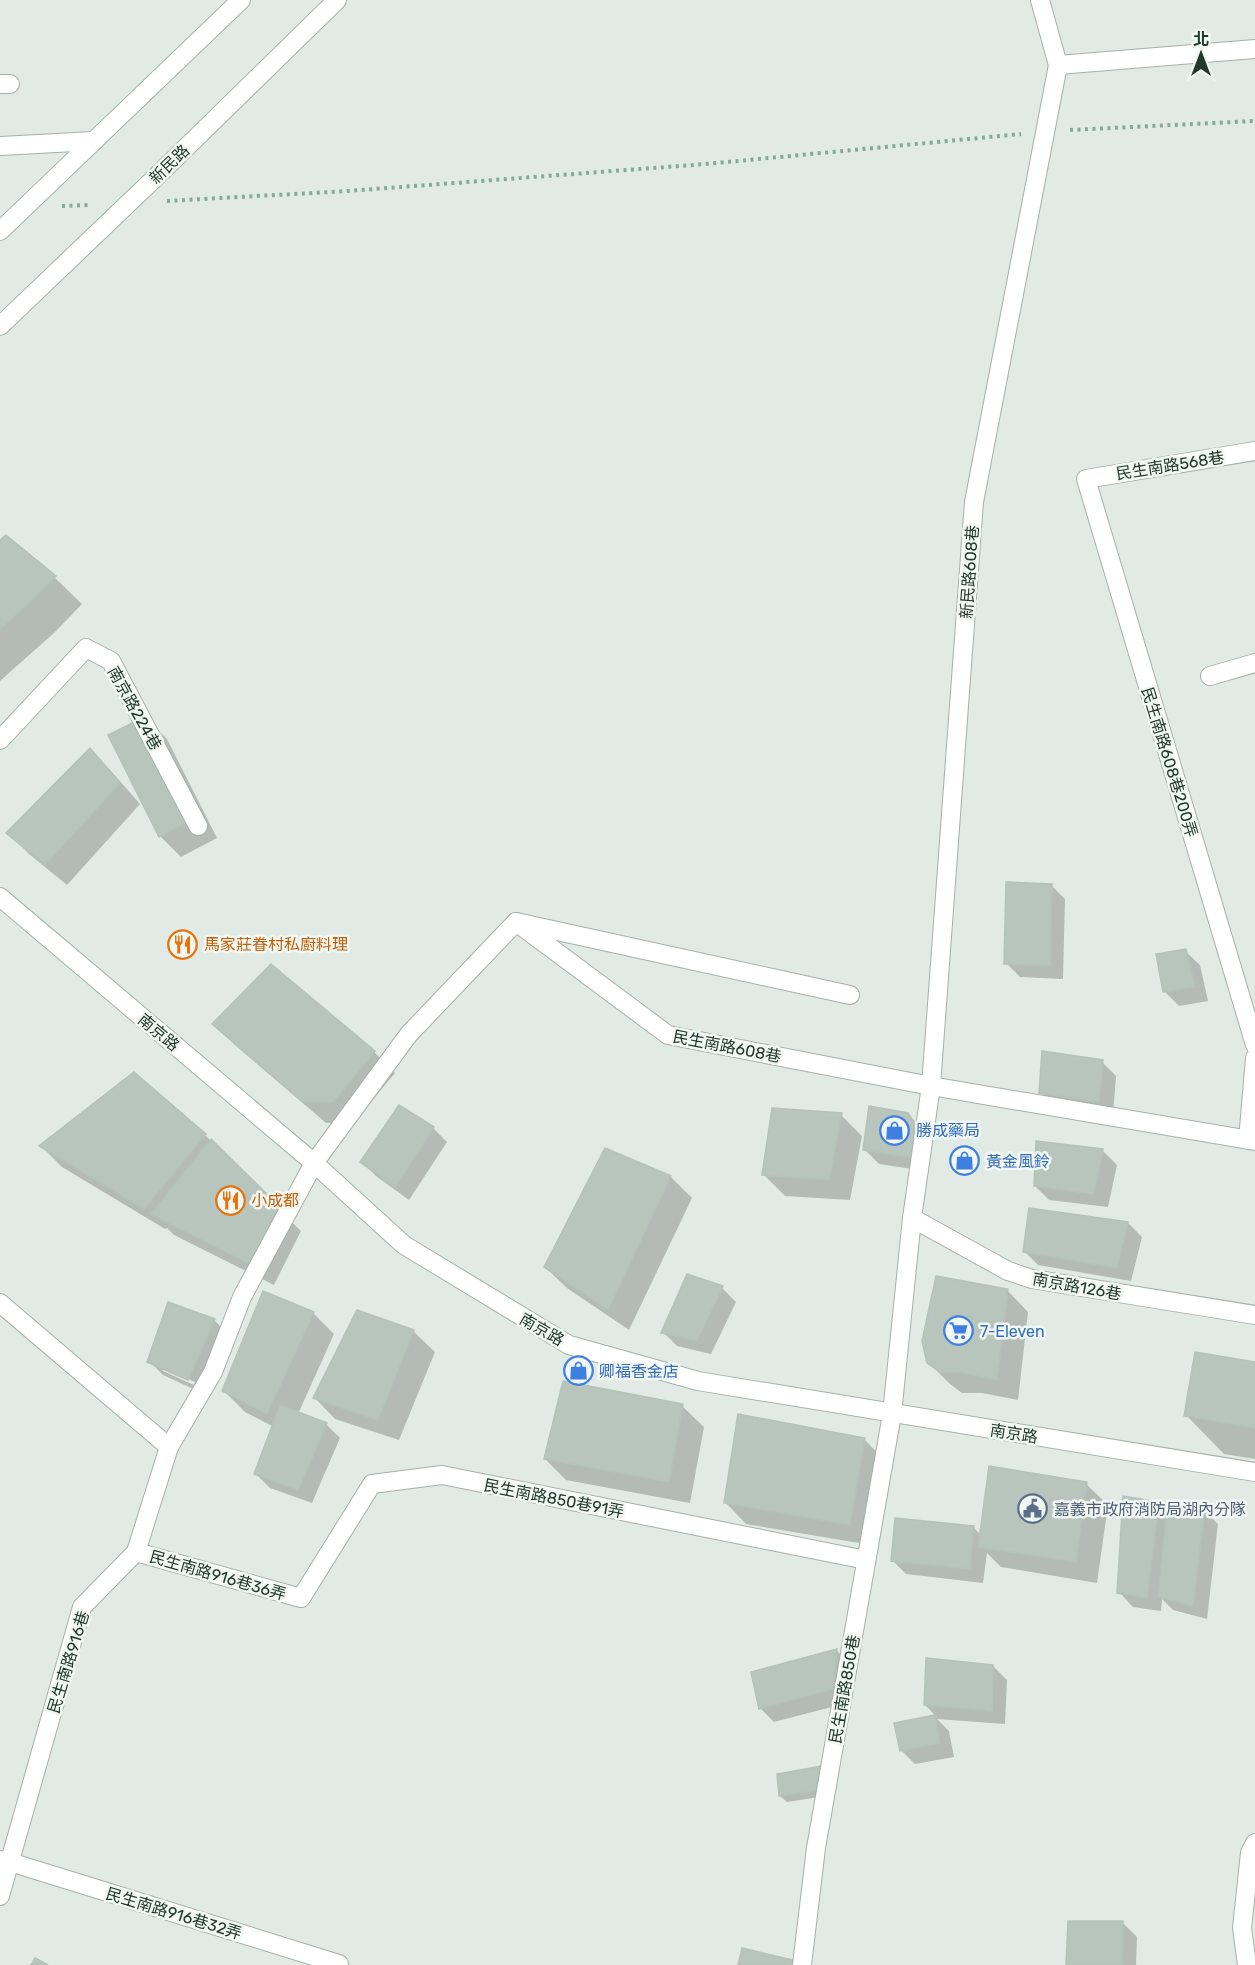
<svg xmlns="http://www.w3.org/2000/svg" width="1255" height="1965" font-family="Rubik,'Noto Sans TC',sans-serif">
	<rect width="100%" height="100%" fill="#e1eae4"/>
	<g fill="#0003" fill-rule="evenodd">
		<path d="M 0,542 L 54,577 L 82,604 L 55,632 L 0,681 Z"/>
		<path d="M 146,718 L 167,739 L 217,838 L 181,857 L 160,836 L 110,736 Z"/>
		<path d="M 90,750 L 111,771 L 140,804 L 67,885 L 29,854 L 9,833 Z"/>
		<path d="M 1051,885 L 1065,899 L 1063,979 L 1020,977 L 1006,963 Z"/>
		<path d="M 1185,951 L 1200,965 L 1208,1001 L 1179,1006 L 1165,992 Z"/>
		<path d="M 214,1024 L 374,1052 L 395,1073 L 354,1122 L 326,1123 L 235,1045 Z"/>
		<path d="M 1102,1062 L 1116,1076 L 1113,1115 L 1055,1107 L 1041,1092 Z"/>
		<path d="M 134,1074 L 205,1135 L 301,1231 L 274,1285 L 174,1235 L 167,1228 L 165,1229 L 62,1167 L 41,1146 Z"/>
		<path d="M 399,1107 L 433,1128 L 447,1142 L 409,1200 L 376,1176 L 362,1162 Z"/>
		<path d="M 907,1114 L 922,1129 L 926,1171 L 879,1164 L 865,1150 Z"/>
		<path d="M 841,1115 L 862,1136 L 850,1200 L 785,1196 L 764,1175 Z"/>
		<path d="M 606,1150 L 671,1177 L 692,1198 L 629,1330 L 567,1288 L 545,1267 Z"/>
		<path d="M 1103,1151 L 1117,1165 L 1108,1207 L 1049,1200 L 1035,1186 Z"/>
		<path d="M 1031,1210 L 1128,1223 L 1142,1237 L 1131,1281 L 1038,1265 L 1024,1251 Z"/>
		<path d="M 722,1288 L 736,1302 L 711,1354 L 677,1346 L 663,1332 Z"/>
		<path d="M 1007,1290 L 1028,1312 L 1018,1400 L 982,1393 L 962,1393 L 950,1384 L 929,1363 Z"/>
		<path d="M 313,1313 L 334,1334 L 298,1414 L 326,1424 L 340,1438 L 312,1503 L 270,1488 L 256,1474 L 274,1427 L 245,1412 L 224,1391 Z"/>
		<path d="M 214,1320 L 228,1334 L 202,1393 L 163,1375 L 149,1361 ZM 163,1367 L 195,1382 L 194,1385 L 163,1371 Z"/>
		<path d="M 413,1331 L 435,1352 L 399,1440 L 335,1419 L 315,1398 Z"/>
		<path d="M 1255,1364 L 1255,1459 L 1224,1454 L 1186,1415 Z"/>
		<path d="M 682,1406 L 704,1427 L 690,1503 L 566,1480 L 545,1459 Z"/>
		<path d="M 864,1439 L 885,1461 L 871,1545 L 746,1524 L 725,1502 Z"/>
		<path d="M 1086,1484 L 1108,1505 L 1097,1583 L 1001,1567 L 987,1553 L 983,1583 L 906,1574 L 892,1560 L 974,1528 L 981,1535 Z"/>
		<path d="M 1158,1503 L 1169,1514 L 1204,1510 L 1218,1524 L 1207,1619 L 1173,1610 L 1162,1599 L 1161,1611 L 1133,1607 L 1119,1592 Z"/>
		<path d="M 837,1651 L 851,1664 L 847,1703 L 774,1722 L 760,1708 Z"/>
		<path d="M 993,1666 L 1007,1680 L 1005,1724 L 937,1719 L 949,1731 L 954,1757 L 915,1764 L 901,1750 L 896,1724 L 937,1717 L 925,1705 Z"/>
		<path d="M 821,1768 L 826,1796 L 787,1802 L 780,1796 Z"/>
		<path d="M 1123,1923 L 1137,1937 L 1136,1965 L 1067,1965 Z"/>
	</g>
	<g fill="#b7c5bc" stroke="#b4c3b9" stroke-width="1.5">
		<path d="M 6,535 L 56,576 L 27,605 L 0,629 L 0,540 Z"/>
		<path d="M 146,716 L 197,816 L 159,837 L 108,735 Z"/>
		<path d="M 90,748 L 120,783 L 45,865 L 6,833 Z"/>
		<path d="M 1006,882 L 1052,884 L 1050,966 L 1004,964 Z"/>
		<path d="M 1186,949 L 1195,987 L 1163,992 L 1156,954 Z"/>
		<path d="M 271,964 L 375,1051 L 333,1102 L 303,1102 L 212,1024 Z"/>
		<path d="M 1042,1051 L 1103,1060 L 1099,1102 L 1039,1093 Z"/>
		<path d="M 134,1072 L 206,1134 L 144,1209 L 39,1146 Z"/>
		<path d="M 399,1105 L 434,1127 L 395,1187 L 360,1162 Z"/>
		<path d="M 869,1106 L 908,1113 L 918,1128 L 912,1158 L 863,1150 Z"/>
		<path d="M 772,1108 L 842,1113 L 829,1180 L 762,1175 Z"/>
		<path d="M 211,1139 L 281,1208 L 252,1265 L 151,1214 Z"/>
		<path d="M 1036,1141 L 1103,1149 L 1094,1194 L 1034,1186 Z"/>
		<path d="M 605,1148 L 671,1176 L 608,1310 L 544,1267 Z"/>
		<path d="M 1029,1208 L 1128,1222 L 1117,1268 L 1023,1252 Z"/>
		<path d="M 687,1274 L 723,1286 L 697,1341 L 661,1333 Z"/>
		<path d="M 936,1276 L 1008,1289 L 997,1380 L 960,1372 L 940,1372 L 927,1363 L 922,1341 Z"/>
		<path d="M 263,1291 L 314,1312 L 267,1414 L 222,1391 Z"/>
		<path d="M 168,1302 L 215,1319 L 188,1380 L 147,1362 Z"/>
		<path d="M 357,1310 L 414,1330 L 378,1420 L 313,1398 Z"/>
		<path d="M 1195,1352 L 1255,1362 L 1255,1428 L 1184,1416 Z"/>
		<path d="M 563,1381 L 683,1404 L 669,1482 L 544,1459 Z"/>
		<path d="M 280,1405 L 327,1423 L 298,1490 L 254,1474 Z"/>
		<path d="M 738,1414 L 865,1438 L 850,1525 L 724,1503 Z"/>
		<path d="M 989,1466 L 1087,1482 L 1076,1562 L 978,1547 Z"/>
		<path d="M 1123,1496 L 1159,1502 L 1147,1598 L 1117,1593 Z"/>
		<path d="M 1168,1502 L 1205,1508 L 1193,1606 L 1158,1597 Z"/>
		<path d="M 895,1518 L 974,1526 L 970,1569 L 891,1561 Z"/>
		<path d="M 837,1649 L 833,1689 L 759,1709 L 751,1672 Z"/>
		<path d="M 926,1658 L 993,1665 L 992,1711 L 924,1705 Z"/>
		<path d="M 935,1715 L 940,1743 L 900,1751 L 894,1723 Z"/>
		<path d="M 822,1766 L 820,1790 L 779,1796 L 777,1774 Z"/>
		<path d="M 1068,1921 L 1123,1921 L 1122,1965 L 1066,1965 Z"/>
		<path d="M 742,1948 L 793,1960 L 792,1965 L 738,1965 Z"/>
		<path d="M 35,1958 L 48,1965 L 31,1965 Z"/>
	</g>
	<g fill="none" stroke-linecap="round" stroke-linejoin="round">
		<defs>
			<g id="lane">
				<path d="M 1040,0 L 1058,65"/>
				<path d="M 1210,676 L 1255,663"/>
				<path d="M 0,740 L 86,648 L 111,661 L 198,826"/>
				<path d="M 516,922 L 850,995"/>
				<path d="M 136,1552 L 301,1598 L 372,1484 L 442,1475 L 866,1560"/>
				<path d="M 0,1860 L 10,1862 L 339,1964"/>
				<path d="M 0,1896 L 82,1607 L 136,1552 L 169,1447 L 213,1372 L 242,1297 L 314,1163"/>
			</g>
			<g id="street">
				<path d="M 0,84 L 10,84"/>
				<path d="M 0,146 L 94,141"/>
				<path d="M 1255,451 L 1086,479 L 1255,1045"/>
				<path d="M 1248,1140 L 1255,1058"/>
				<path d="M 314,1163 L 409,1034 L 516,922 L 668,1035 L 931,1086 L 1255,1141"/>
				<path d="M 912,1218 L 1008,1271 L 1032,1279 L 1255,1315"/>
				<path d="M 0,1303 L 169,1447"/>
				<path d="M 802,1965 L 816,1848 L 892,1414 L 912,1218 L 931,1086 L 974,502 L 1058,65 L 1255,49"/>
				<path d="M 1247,1965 L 1242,1928 L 1250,1853 L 1255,1843"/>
			</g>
			<g id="secondary">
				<path d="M 0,231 L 241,0"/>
				<path d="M 0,326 L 158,175 L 337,0"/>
				<path d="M 0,897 L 314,1163 L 404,1245 L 569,1345 L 698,1381 L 1255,1472"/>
			</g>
		</defs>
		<use href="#lane" stroke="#a4b1aa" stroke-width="20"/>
		<use href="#street" stroke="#a4b1aa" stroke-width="20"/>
		<use href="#secondary" stroke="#a1b5a9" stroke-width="20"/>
		<g stroke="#84ab96" stroke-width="4" stroke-dasharray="3 4.5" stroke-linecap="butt">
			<path d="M 1070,130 L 1255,121"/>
			<path d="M 167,201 L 348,191 L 706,164 L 1021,134"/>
			<path d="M 62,206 L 90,205"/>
		</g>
		<use href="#lane" stroke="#fff" stroke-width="18"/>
		<use href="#street" stroke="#fff" stroke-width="18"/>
		<use href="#secondary" stroke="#fff" stroke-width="18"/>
	</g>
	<defs>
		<symbol id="restaurant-ring" viewBox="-11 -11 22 22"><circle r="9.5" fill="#f1f7f3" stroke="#e8710a" stroke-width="1.5"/><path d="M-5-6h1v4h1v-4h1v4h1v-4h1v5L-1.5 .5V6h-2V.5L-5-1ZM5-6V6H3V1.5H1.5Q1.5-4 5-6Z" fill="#e8710a"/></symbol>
		<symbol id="shop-ring" viewBox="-11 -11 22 22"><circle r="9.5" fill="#f1f7f3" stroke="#3f7fe0" stroke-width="1.5"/><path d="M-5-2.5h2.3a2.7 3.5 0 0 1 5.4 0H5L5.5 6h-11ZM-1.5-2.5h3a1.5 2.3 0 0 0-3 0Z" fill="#3f7fe0"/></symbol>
		<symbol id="supermarket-ring" viewBox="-11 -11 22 22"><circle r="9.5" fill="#f1f7f3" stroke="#3f7fe0" stroke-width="1.5"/><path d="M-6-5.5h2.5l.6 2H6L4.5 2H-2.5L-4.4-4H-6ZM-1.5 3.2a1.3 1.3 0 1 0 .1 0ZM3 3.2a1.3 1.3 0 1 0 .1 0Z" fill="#3f7fe0"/></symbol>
		<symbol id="civic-ring" viewBox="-11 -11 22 22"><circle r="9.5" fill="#f1f7f3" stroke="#5c6f8a" stroke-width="1.5"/><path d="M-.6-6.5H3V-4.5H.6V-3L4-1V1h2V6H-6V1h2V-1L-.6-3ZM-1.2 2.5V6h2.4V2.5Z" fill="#5c6f8a"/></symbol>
	</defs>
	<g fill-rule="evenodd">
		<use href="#restaurant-ring" x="166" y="928" width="33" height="33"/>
		<use href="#shop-ring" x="878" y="1114" width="33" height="33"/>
		<use href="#shop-ring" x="948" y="1144" width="33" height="33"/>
		<use href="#restaurant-ring" x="214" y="1184" width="33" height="33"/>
		<use href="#supermarket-ring" x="942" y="1314" width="33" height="33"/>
		<use href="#shop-ring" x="562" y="1354" width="33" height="33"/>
		<use href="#civic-ring" x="1016" y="1492" width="33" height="33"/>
	</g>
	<g text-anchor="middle" stroke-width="5" stroke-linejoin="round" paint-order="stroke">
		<g font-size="16" fill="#23392e" stroke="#f1f7f3">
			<text transform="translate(169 164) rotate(-44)" y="6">新民路</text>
			<text transform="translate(1170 465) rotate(-9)" y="6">民生南路568巷</text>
			<text transform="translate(969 572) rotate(-86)" y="6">新民路608巷</text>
			<text transform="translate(135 708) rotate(61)" y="6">南京路224巷</text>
			<text transform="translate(1170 762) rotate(73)" y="6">民生南路608巷200弄</text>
			<text transform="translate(159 1032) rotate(40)" y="6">南京路</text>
			<text transform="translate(727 1046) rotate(11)" y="6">民生南路608巷</text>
			<text transform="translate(1077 1286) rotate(10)" y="6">南京路126巷</text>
			<text transform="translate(542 1329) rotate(30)" y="6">南京路</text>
			<text transform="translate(1014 1433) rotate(9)" y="6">南京路</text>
			<text transform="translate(554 1498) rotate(11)" y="6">民生南路850巷91弄</text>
			<text transform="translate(218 1575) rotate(16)" y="6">民生南路916巷36弄</text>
			<text transform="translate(68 1662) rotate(-73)" y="6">民生南路916巷</text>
			<text transform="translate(844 1689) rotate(-80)" y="6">民生南路850巷</text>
			<text transform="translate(174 1913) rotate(17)" y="6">民生南路916巷32弄</text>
		</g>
		<g font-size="16" fill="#c56008" stroke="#f1f7f3" text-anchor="start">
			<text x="204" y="950">馬家莊眷村私廚料理</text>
			<text x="251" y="1206">小成都</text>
		</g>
		<g font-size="16" fill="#366cbe" stroke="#f1f7f3" text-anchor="start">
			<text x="916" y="1136">勝成藥局</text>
			<text x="986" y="1167">黃金風鈴</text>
			<text x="980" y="1337">7-Eleven</text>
			<text x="599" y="1377">卿福香金店</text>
		</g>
		<g font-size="16" fill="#4e5e75" stroke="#f1f7f3" text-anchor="start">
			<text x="1054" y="1515">嘉義市政府消防局湖內分隊</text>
		</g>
	</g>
	<g transform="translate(1201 54)" stroke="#f1f7f3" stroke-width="4.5" paint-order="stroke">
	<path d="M0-4.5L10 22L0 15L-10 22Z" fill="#23392e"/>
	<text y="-9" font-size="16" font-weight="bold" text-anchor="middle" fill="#23392e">北</text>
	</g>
</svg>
